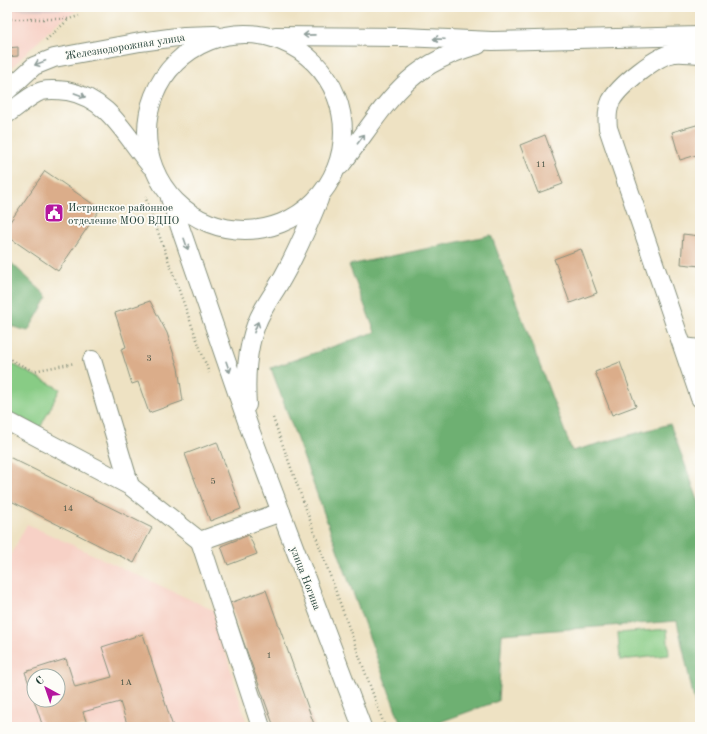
<svg xmlns="http://www.w3.org/2000/svg" width="707" height="734" font-family="'Old Standard TT',serif">
	<rect width="100%" height="100%" fill="#fdfcf7"/>
	<filter id="ink" filterUnits="userSpaceOnUse"><feTurbulence type="fractalNoise" baseFrequency=".025" numOctaves="2"/><feDisplacementMap in="SourceGraphic" scale="8" xChannelSelector="R" yChannelSelector="G"/><feConvolveMatrix kernelMatrix="1 2 1 2 8 2 1 2 1" color-interpolation-filters="sRGB"/></filter>
	<filter id="wash" filterUnits="userSpaceOnUse"><feTurbulence type="fractalNoise" baseFrequency=".012" numOctaves="4" result="noise"/><feDisplacementMap in="SourceGraphic" scale="16" xChannelSelector="R" yChannelSelector="G"/><feGaussianBlur stdDeviation="0.9" result="paint"/><feColorMatrix in="noise" values="0 0 0 0 0 0 0 0 0 0 0 0 0 0 0 0 0 1.4 0 .05"/><feComposite in="paint" operator="in"/></filter>
	<g filter="url(#wash)">
		<rect width="100%" height="100%" fill="#eee2c3"/>
		<g fill="#f7d1c6" fill-rule="evenodd">
			<path d="M 7,9 L 49,10 L 79,9 L 57,23 L 7,72 Z"/>
			<path d="M 27,524 L 213,610 L 248,727 L 7,727 L 7,562 ZM 34,676 L 58,676 L 58,700 L 34,700 Z"/>
		</g>
		<path fill="#d2bfbf" d="M 7,7 L 84,7 L 79,9 L 49,10 L 7,9 Z"/>
		<g fill="#88cc85" stroke="#54845c">
			<path d="M 7,361 L 60,389 L 40,428 L 7,411 Z"/>
			<path d="M 667,629 L 669,655 L 620,660 L 618,633 Z"/>
		</g>
		<g fill="#6eb072" stroke="#467653">
			<path d="M 491,235 L 572,451 L 670,424 L 700,505 L 700,727 L 677,621 L 502,634 L 498,701 L 426,727 L 402,727 L 271,368 L 375,332 L 349,265 Z"/>
			<path d="M 7,259 L 48,297 L 28,331 L 7,325 Z"/>
		</g>
		<g id="blocks">
			<g fill="#dbad8a">
				<path d="M 18,47 L 18,56 L 7,57 L 7,48 Z"/>
				<path d="M 700,124 L 700,154 L 680,160 L 672,132 Z"/>
				<path d="M 545,135 L 563,184 L 538,193 L 520,145 Z"/>
				<path d="M 45,171 L 100,209 L 58,271 L 7,236 L 7,226 Z"/>
				<path d="M 683,234 L 700,236 L 700,266 L 681,264 Z"/>
				<path d="M 581,249 L 597,293 L 570,303 L 554,259 Z"/>
				<path d="M 150,301 L 167,333 L 178,368 L 183,401 L 149,413 L 138,382 L 132,384 L 121,349 L 126,347 L 115,313 Z"/>
				<path d="M 620,362 L 636,406 L 612,415 L 595,372 Z"/>
				<path d="M 217,442 L 241,509 L 210,521 L 185,454 Z"/>
				<path d="M 7,456 L 152,528 L 134,563 L 7,499 Z"/>
				<path d="M 249,535 L 257,554 L 228,565 L 221,546 Z"/>
				<path d="M 266,590 L 315,727 L 274,727 L 240,632 L 230,603 Z"/>
				<path d="M 143,634 L 173,727 L 128,727 L 120,702 L 83,712 L 88,727 L 43,727 L 34,700 L 58,700 L 58,676 L 34,676 L 34,699 L 25,672 L 66,659 L 75,687 L 112,677 L 102,647 Z"/>
			</g>
		</g>
	</g>
	<g filter="url(#ink)">
		<use href="#blocks" fill-opacity="0" stroke="#86907c" stroke-width="1"/>
		<g fill="none" stroke-linecap="round" stroke-linejoin="round">
			<defs>
				<g id="minor">
					<circle cx="245" cy="132" r="98"/>
					<path d="M 275,36 L 404,37 L 492,41 L 700,36"/>
					<path d="M 700,54 C 692,54 683,52 675,53 C 658,54 619,86 611,101 C 607,110 607,119 608,128 L 700,398"/>
					<path d="M 7,91 L 34,66 L 54,58 L 140,42 L 184,36 L 215,35"/>
					<path d="M 7,114 C 16,108 33,93 42,91 C 50,89 59,90 67,91 C 110,99 125,136 151,166"/>
					<path d="M 341,165 C 385,108 402,65 478,45"/>
					<path d="M 170,198 L 250,430 L 362,727"/>
					<path d="M 683,347 L 700,349"/>
					<path d="M 92,360 L 130,486"/>
					<path d="M 247,405 C 245,374 247,338 263,310 C 269,299 277,288 283,277 C 297,252 308,226 319,199"/>
					<path d="M 7,421 L 130,486 L 200,541 L 281,512"/>
					<path d="M 200,541 L 261,727"/>
				</g>
			</defs>
			<use href="#minor" stroke="#86907c" stroke-width="20"/>
			<g stroke="#86907c" stroke-width="2.5" stroke-dasharray="1 3" stroke-linecap="butt">
				<path d="M 7,19 L 69,19 L 79,16"/>
				<path d="M 46,40 L 69,19"/>
				<path d="M 145,196 L 209,373"/>
				<path d="M 7,358 L 33,371 L 75,363"/>
				<path d="M 273,418 L 385,727"/>
			</g>
			<use href="#minor" stroke="#fff" stroke-width="18"/>
		</g>
		<defs><path id="oneway-shaft" d="M-6 0H5M1.5-3L5.5 0L1.5 3" fill="none" stroke-width="1.6" stroke-linecap="round" stroke-linejoin="round"/></defs>
		<g stroke="#8f9e9a">
			<use href="#oneway-shaft" transform="translate(309 35) rotate(179)"/>
			<use href="#oneway-shaft" transform="translate(439 39) rotate(-178)"/>
			<use href="#oneway-shaft" transform="translate(40 63) rotate(159)"/>
			<use href="#oneway-shaft" transform="translate(80 95) rotate(20)"/>
			<use href="#oneway-shaft" transform="translate(361 139) rotate(-53)"/>
			<use href="#oneway-shaft" transform="translate(186 244) rotate(71)"/>
			<use href="#oneway-shaft" transform="translate(256 327) rotate(-70)"/>
			<use href="#oneway-shaft" transform="translate(228 367) rotate(71)"/>
		</g>
	</g>
	<defs>
		<symbol id="civic-square" viewBox="-11 -11 22 22"><rect x="-9" y="-9" width="18" height="18" rx="4" fill="#b5179e" stroke="#fdfcf7"/><path d="M-.6-6.5H3V-4.5H.6V-3L4-1V1h2V6H-6V1h2V-1L-.6-3ZM-1.2 2.5V6h2.4V2.5Z" fill="#fff"/></symbol>
	</defs>
	<g fill-rule="evenodd">
		<use href="#civic-square" x="43" y="202" width="22" height="22"/>
	</g>
	<g text-anchor="middle" stroke-width="3.5" stroke-linejoin="round" paint-order="stroke">
		<g font-size="9" fill="#4e594a">
			<text x="541" y="167">11</text>
			<text x="149" y="361">3</text>
			<text x="213" y="484">5</text>
			<text x="68" y="511">14</text>
			<text x="269" y="658">1</text>
			<text x="126" y="685">1А</text>
		</g>
		<g font-size="11" fill="#1f3d34" stroke="#fdfcf7">
			<text transform="translate(125 46) rotate(-9)" y="4">Железнодорожная улица</text>
			<text transform="translate(306 578) rotate(69)" y="4">улица Ногина</text>
		</g>
		<g font-size="11" fill="#1f3d34" stroke="#fdfcf7" text-anchor="start">
			<text x="68" y="211">Истринское районное<tspan x="68" dy="13">отделение МОО ВДПО</tspan></text>
		</g>
	</g>
	<rect width="707" height="734" fill="none" stroke="#fdfcf7" stroke-width="24"/>
	<g transform="translate(46 688) rotate(320)"><circle r="19" fill="#fdfcf7" stroke="#a4b0a9"/>
	<path d="M0-3L7 15L0 10L-7 15Z" fill="#b5179e"/>
	<text y="-6" font-size="11" font-weight="bold" text-anchor="middle" fill="#1f3d34">С</text>
	</g>
</svg>
